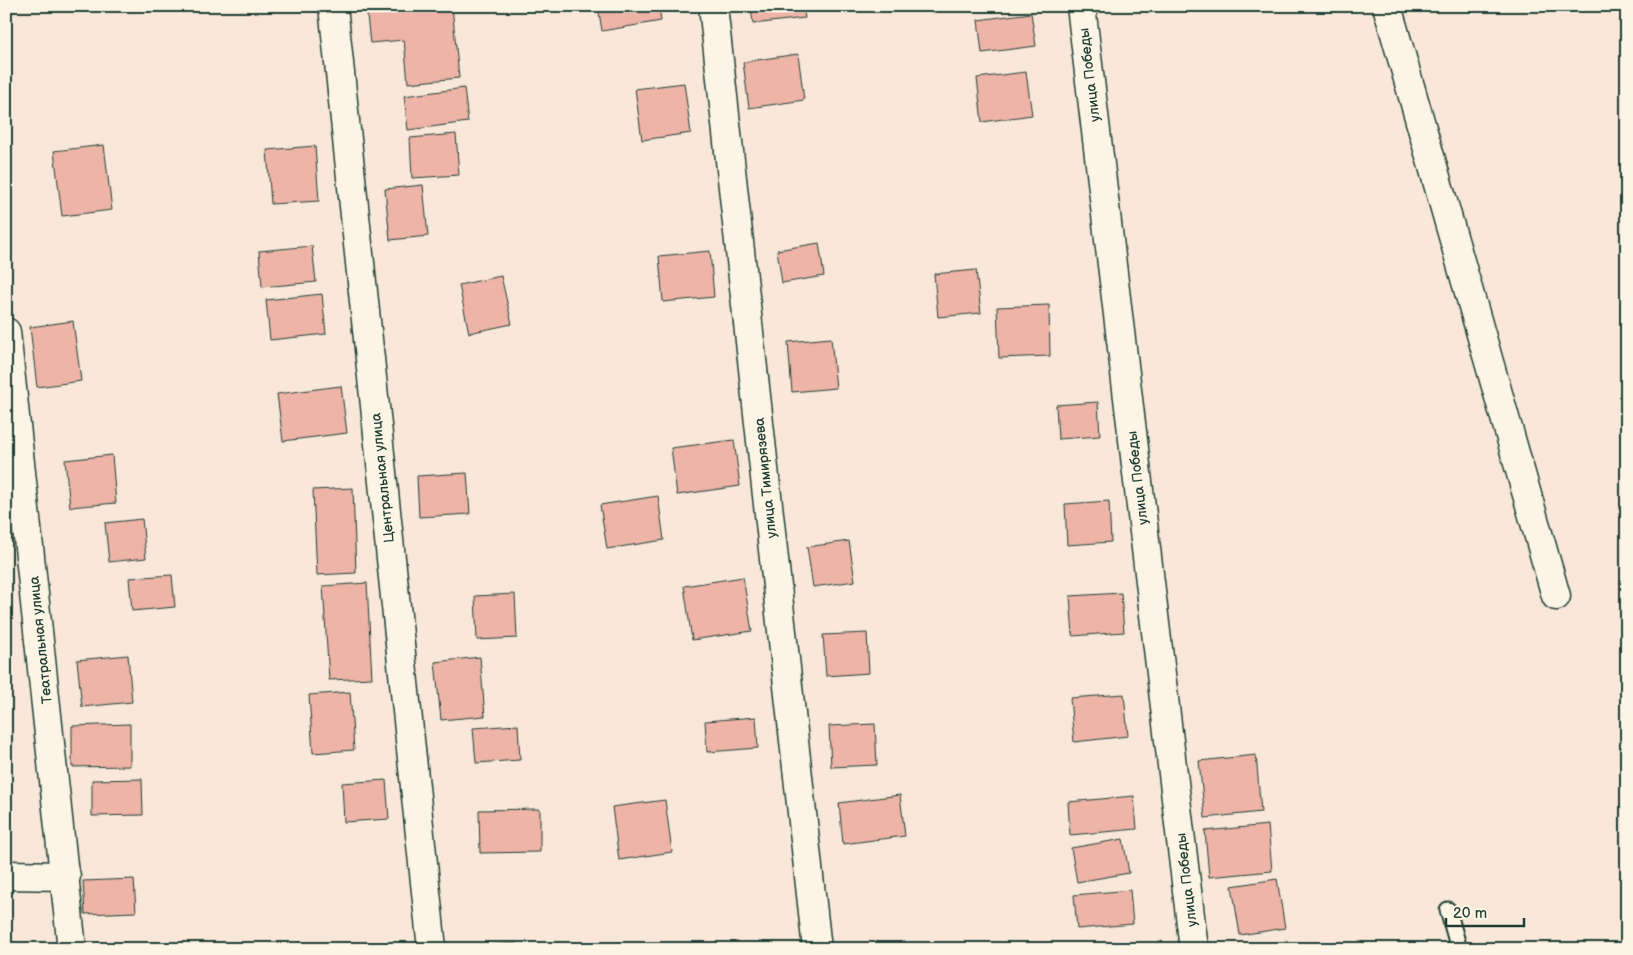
<svg xmlns="http://www.w3.org/2000/svg" width="1633" height="955" font-family="'Balsamiq Sans',sans-serif">
	<rect width="100%" height="100%" fill="#f9e8d9"/>
	<filter id="ink" filterUnits="userSpaceOnUse"><feTurbulence type="fractalNoise" baseFrequency=".02" numOctaves="2"/><feDisplacementMap in="SourceGraphic" scale="10" xChannelSelector="R" yChannelSelector="G"/><feConvolveMatrix kernelMatrix="1 2 1 2 8 2 1 2 1" color-interpolation-filters="sRGB"/></filter>
	<g filter="url(#ink)">
		<g fill="#eeb4a8" stroke="#1f3d34">
			<path d="M 366,6 L 452,6 L 459,78 L 408,83 L 404,40 L 370,43 Z"/>
			<path d="M 598,6 L 659,6 L 661,21 L 602,31 Z"/>
			<path d="M 751,6 L 803,6 L 805,18 L 753,24 Z"/>
			<path d="M 1031,13 L 1036,46 L 982,53 L 978,20 Z"/>
			<path d="M 798,54 L 804,100 L 749,108 L 743,62 Z"/>
			<path d="M 1026,72 L 1032,115 L 982,122 L 977,78 Z"/>
			<path d="M 684,83 L 691,133 L 642,140 L 635,89 Z"/>
			<path d="M 464,88 L 468,122 L 408,130 L 404,96 Z"/>
			<path d="M 456,134 L 459,175 L 412,178 L 410,138 Z"/>
			<path d="M 104,145 L 112,210 L 62,216 L 54,151 Z"/>
			<path d="M 315,146 L 319,201 L 271,204 L 267,150 Z"/>
			<path d="M 423,185 L 428,236 L 390,240 L 385,189 Z"/>
			<path d="M 819,243 L 824,276 L 782,283 L 777,250 Z"/>
			<path d="M 312,246 L 316,282 L 262,287 L 259,251 Z"/>
			<path d="M 710,251 L 714,297 L 663,302 L 659,256 Z"/>
			<path d="M 976,270 L 981,313 L 938,317 L 934,274 Z"/>
			<path d="M 501,276 L 512,324 L 469,333 L 459,285 Z"/>
			<path d="M 322,294 L 326,334 L 270,340 L 266,300 Z"/>
			<path d="M 1049,305 L 1050,356 L 999,358 L 997,307 Z"/>
			<path d="M 73,321 L 81,381 L 37,387 L 30,327 Z"/>
			<path d="M 831,338 L 836,388 L 792,392 L 788,342 Z"/>
			<path d="M 341,386 L 347,433 L 283,441 L 277,394 Z"/>
			<path d="M 1098,402 L 1100,436 L 1058,439 L 1056,405 Z"/>
			<path d="M 734,440 L 740,486 L 677,495 L 671,448 Z"/>
			<path d="M 112,455 L 116,503 L 70,507 L 65,460 Z"/>
			<path d="M 467,473 L 470,514 L 419,517 L 417,476 Z"/>
			<path d="M 353,488 L 356,573 L 317,575 L 313,490 Z"/>
			<path d="M 658,496 L 664,540 L 607,549 L 600,505 Z"/>
			<path d="M 1109,501 L 1111,542 L 1067,545 L 1065,504 Z"/>
			<path d="M 142,519 L 146,558 L 109,562 L 105,523 Z"/>
			<path d="M 849,541 L 855,581 L 813,587 L 807,547 Z"/>
			<path d="M 172,575 L 175,607 L 132,611 L 129,578 Z"/>
			<path d="M 743,577 L 752,631 L 692,640 L 684,586 Z"/>
			<path d="M 367,583 L 372,678 L 329,680 L 323,586 Z"/>
			<path d="M 1121,593 L 1124,632 L 1073,636 L 1070,596 Z"/>
			<path d="M 515,594 L 517,638 L 477,640 L 475,596 Z"/>
			<path d="M 6,632 L 10,661 L 6,661 Z"/>
			<path d="M 867,633 L 869,673 L 826,676 L 823,635 Z"/>
			<path d="M 128,655 L 132,702 L 82,707 L 77,660 Z"/>
			<path d="M 480,657 L 485,716 L 441,720 L 435,662 Z"/>
			<path d="M 350,692 L 354,750 L 313,753 L 309,695 Z"/>
			<path d="M 1124,694 L 1128,736 L 1074,742 L 1070,698 Z"/>
			<path d="M 756,717 L 758,748 L 707,752 L 705,721 Z"/>
			<path d="M 130,724 L 130,766 L 72,767 L 72,726 Z"/>
			<path d="M 875,724 L 877,765 L 831,767 L 829,726 Z"/>
			<path d="M 518,725 L 520,760 L 476,763 L 473,728 Z"/>
			<path d="M 1256,755 L 1261,812 L 1205,818 L 1199,761 Z"/>
			<path d="M 142,779 L 143,815 L 92,816 L 92,780 Z"/>
			<path d="M 386,780 L 389,819 L 344,822 L 342,783 Z"/>
			<path d="M 900,795 L 905,836 L 843,844 L 839,803 Z"/>
			<path d="M 1134,796 L 1137,829 L 1070,835 L 1068,802 Z"/>
			<path d="M 665,800 L 672,852 L 619,860 L 612,807 Z"/>
			<path d="M 540,809 L 540,852 L 480,853 L 479,810 Z"/>
			<path d="M 1268,825 L 1272,871 L 1209,877 L 1205,831 Z"/>
			<path d="M 1123,839 L 1129,873 L 1077,882 L 1071,848 Z"/>
			<path d="M 134,879 L 136,912 L 85,914 L 83,881 Z"/>
			<path d="M 1277,879 L 1285,928 L 1240,935 L 1232,886 Z"/>
			<path d="M 1130,890 L 1133,924 L 1077,929 L 1074,895 Z"/>
			<path d="M 516,943 L 516,949 L 471,949 L 470,946 Z"/>
			<path d="M 1042,943 L 1043,949 L 1002,949 L 1002,947 Z"/>
		</g>
		<g fill="none" stroke-linecap="round" stroke-linejoin="round">
			<defs>
				<path id="service" d="M 1448,910 L 1459,949"/>
				<g id="minor">
					<path d="M 333,6 L 432,949"/>
					<path d="M 713,6 L 817,949"/>
					<path d="M 1081,6 L 1194,949"/>
					<path d="M 1387,6 L 1556,596"/>
					<path d="M 6,332 L 72,949"/>
					<path d="M 6,875 L 66,876"/>
				</g>
			</defs>
			<use href="#service" stroke="#1f3d34" stroke-width="19"/>
			<use href="#minor" stroke="#1f3d34" stroke-width="31"/>
			<use href="#service" stroke="#fcf5e5" stroke-width="15"/>
			<use href="#minor" stroke="#fcf5e5" stroke-width="28"/>
		</g>
	</g>
	<g text-anchor="middle" stroke-width="5" stroke-linejoin="round" paint-order="stroke">
		<g font-size="14" fill="#1f3d34" stroke="#fcf5e5">
			<text transform="translate(1089 75) rotate(-97)" y="5">улица Победы</text>
			<text transform="translate(382 478) rotate(-96)" y="5">Центральная улица</text>
			<text transform="translate(765 478) rotate(-96)" y="5">улица Тимирязева</text>
			<text transform="translate(1137 478) rotate(-97)" y="5">улица Победы</text>
			<text transform="translate(40 640) rotate(-96)" y="5">Театральная улица</text>
			<text transform="translate(1186 880) rotate(-97)" y="5">улица Победы</text>
		</g>
	</g>
	<rect width="1633" height="955" fill="none" stroke="#fcf5e5" stroke-width="25"/>
	<rect x="12" y="12" width="1608" height="930" fill="none" stroke="#1f3d34" stroke-width="2" filter="url(#ink)"/>
	<path d="M1446 918v8h78v-8" fill="none" stroke="#1f3d34" stroke-width="2.5"/>
	<text x="1453" y="918" font-size="15" fill="#1f3d34" stroke="#fcf5e5" stroke-width="4" paint-order="stroke">20 m</text>
</svg>
